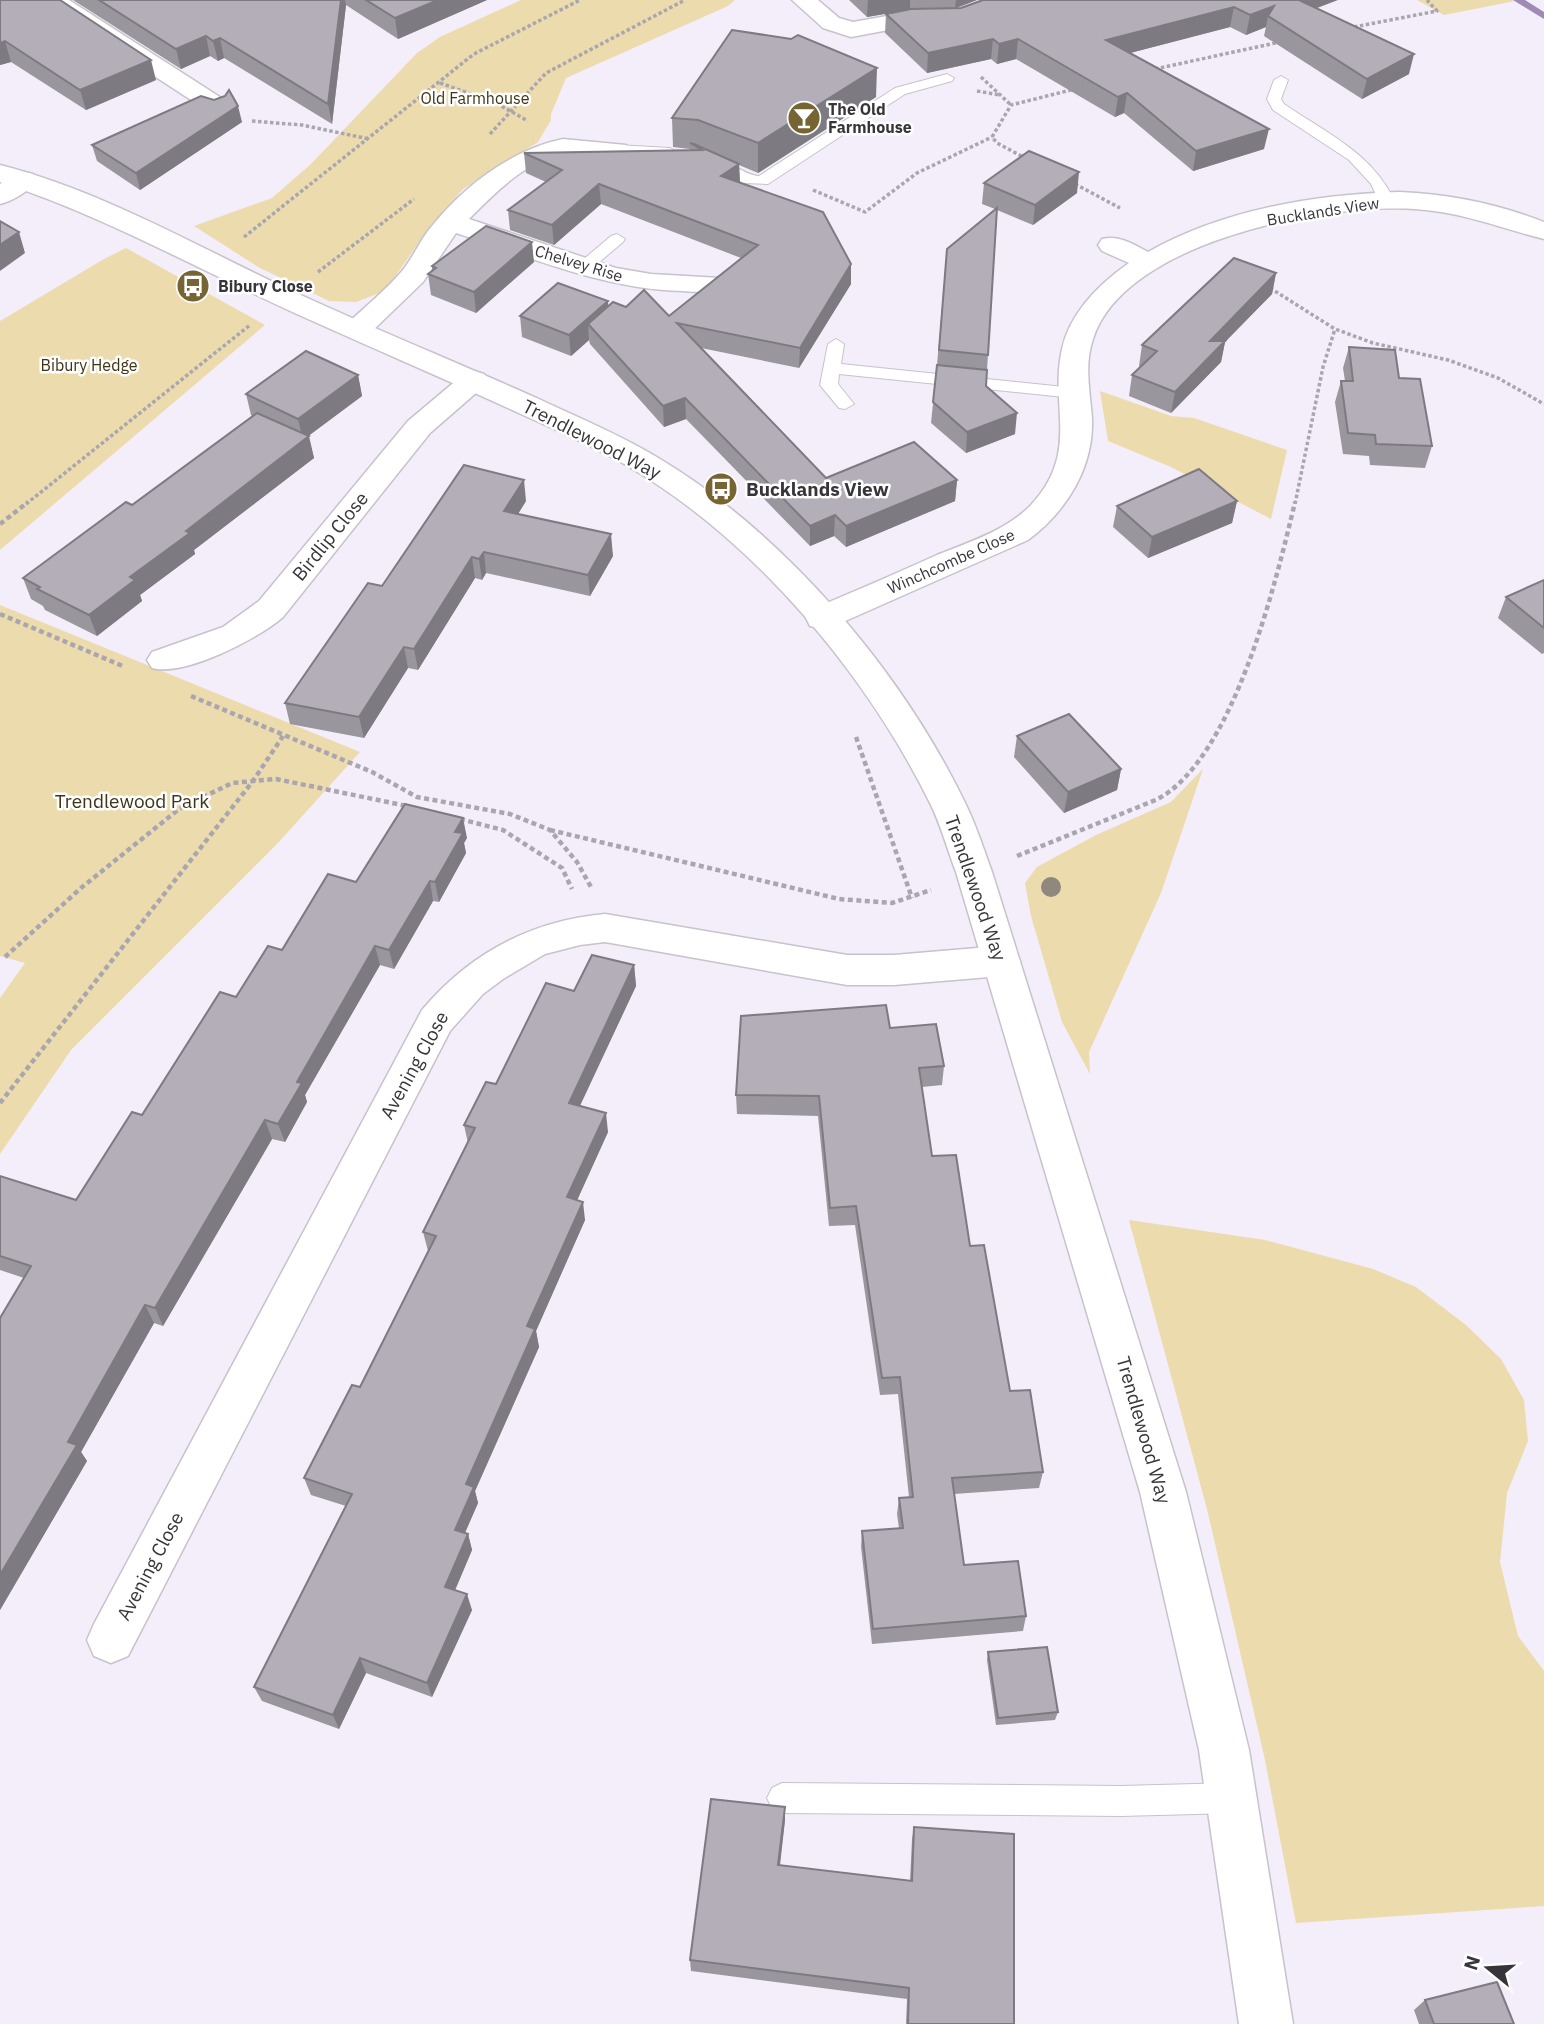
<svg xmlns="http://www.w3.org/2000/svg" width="1544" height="2024" font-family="'IBM Plex Sans',sans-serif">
	<rect width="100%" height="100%" fill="#f3eef9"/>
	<g fill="#ecdbac">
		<path d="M 521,0 L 735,0 L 728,6 L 566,78 L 551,114 L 551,120 L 538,142 L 463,189 L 431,225 L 385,291 L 356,302 L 329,301 L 260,268 L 194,226 L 272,198 L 311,164 L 417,53 L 440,37 Z"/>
		<path d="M 1417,0 L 1511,0 L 1515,1 L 1444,15 Z"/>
		<path d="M 126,248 L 265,325 L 0,550 L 0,321 L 104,259 Z"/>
		<path d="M 1100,391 L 1171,416 L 1194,418 L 1287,450 L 1271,519 L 1171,467 L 1108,441 Z"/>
		<path d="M 0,605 L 360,752 L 278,843 L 71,1050 L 0,1154 L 0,998 L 25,963 L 0,956 Z"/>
		<path d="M 1203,769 L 1161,893 L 1089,1052 L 1090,1074 L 1062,1022 L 1031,916 L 1025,883 L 1037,867 L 1096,835 L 1171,802 Z"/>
		<path d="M 1129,1220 L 1265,1240 L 1373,1269 L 1416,1287 L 1466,1325 L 1501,1359 L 1524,1400 L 1528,1441 L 1507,1493 L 1500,1562 L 1518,1636 L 1544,1671 L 1544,1906 L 1296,1923 L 1265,1760 L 1207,1509 Z"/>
	</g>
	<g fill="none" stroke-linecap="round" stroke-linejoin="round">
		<path fill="#9f8ab5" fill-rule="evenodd" d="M 1513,0 L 1525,0 L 1544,12 L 1544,19 Z"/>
		<defs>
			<g id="service">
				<path d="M 947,74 L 954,78 L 952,81 L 905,94 L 768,184 L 743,183 L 706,162 L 709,159 C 726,155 741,175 759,176 L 895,88 Z"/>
				<path d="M 1281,76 L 1288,80 L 1281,99 L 1284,104 C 1326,133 1371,152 1394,200 L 1392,203 L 1380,203 L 1371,184 L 1349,160 L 1273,110 L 1267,99 L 1274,80 Z"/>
				<path d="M 617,145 L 670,148 L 678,153 L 670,158 L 612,153 L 609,150 L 612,147 Z"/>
				<path d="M 617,234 L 625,239 L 623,242 L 590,270 L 578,270 L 576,267 L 578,264 L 611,236 Z"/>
				<path d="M 836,339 L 844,344 L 841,364 L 1074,388 L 1083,393 L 1074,398 L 839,374 L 838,384 L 854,404 L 845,409 L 839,408 L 820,385 L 828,344 Z"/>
				<path d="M 782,1783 L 1121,1786 L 1232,1783 L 1242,1788 L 1247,1798 L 1242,1808 L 1232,1813 L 1121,1816 L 782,1813 L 772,1808 L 767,1798 L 772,1788 Z"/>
			</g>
			<g id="minor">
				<path d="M 41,0 L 69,0 L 226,101 L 230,106 L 226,111 L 217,114 L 208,111 L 45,5 Z"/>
				<path d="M 792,0 L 818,0 L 839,18 L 853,22 L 910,12 L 956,11 L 984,0 L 1018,0 L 1014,5 L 959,25 L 910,26 L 851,37 L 823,28 Z"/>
				<path d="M 563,139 L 626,145 L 630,150 L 626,155 C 607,160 587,153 567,154 C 529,157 494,194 469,219 L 616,268 L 651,274 L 720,278 L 724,284 L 720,290 C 707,293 695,292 682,291 C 603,289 530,257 456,233 L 423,282 L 368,335 L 358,338 L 348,335 L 344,329 L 348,323 C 366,306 386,290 402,271 C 412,259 419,243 428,231 C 461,188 510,150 563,139 Z"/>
				<path d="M 24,172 L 33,174 L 37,180 C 29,191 13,201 0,204 L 0,184 L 15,174 Z"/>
				<path d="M 1400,192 C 1449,194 1498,204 1544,222 L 1544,239 C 1500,228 1462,212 1415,209 C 1326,203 1124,241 1093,339 C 1084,365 1090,392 1092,418 C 1094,468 1066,512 1028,540 L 834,626 L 822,629 L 810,626 L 806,618 L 810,610 C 853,592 895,574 937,555 C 969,542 1005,531 1030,506 C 1081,452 1049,407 1062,349 C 1070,313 1099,284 1129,263 L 1102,251 L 1098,245 L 1102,239 C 1119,235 1133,244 1148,252 C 1222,210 1316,194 1400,192 Z"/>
				<path d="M 474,371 L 484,374 L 489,380 L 484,386 L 430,433 L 283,617 C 258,639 184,677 152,668 L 147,660 L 152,652 L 223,627 L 259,601 L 408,421 L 464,374 Z"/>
				<path d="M 605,914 L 847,955 L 894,955 L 1001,946 L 1014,951 L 1020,961 L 1014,971 L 1001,976 L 894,985 L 847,985 L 605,942 L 580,945 L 545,954 L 503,979 L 483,994 L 450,1031 L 128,1656 L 111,1663 L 94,1656 L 87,1640 L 94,1624 L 422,1010 C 470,953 530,921 605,914 Z"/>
			</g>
			<path id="tertiary" d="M 0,165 C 110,193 211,255 314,301 C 389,335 465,366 541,400 C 579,418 618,434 655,456 C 784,532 903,672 967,807 C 977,828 984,850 992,872 L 1186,1492 L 1249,1750 L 1293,2024 L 1239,2024 L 1199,1750 L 1140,1492 L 956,872 C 947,849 941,825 930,803 C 866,674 756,542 631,468 C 596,447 558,431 521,414 C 450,381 379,351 308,319 C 205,273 107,217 0,182 Z"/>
		</defs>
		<use href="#service" stroke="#c7c2cc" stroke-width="2"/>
		<use href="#minor" stroke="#c7c2cc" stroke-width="3"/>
		<use href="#tertiary" stroke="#c7c2cc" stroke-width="3"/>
		<g stroke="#aaa6af" stroke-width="3.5" stroke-dasharray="3.5 2.5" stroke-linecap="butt">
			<path d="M 1354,27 L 1437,11 L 1427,0"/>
			<path d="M 1155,69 L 1280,42"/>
			<path d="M 981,77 L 1011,105"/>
			<path d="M 440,83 L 496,103 L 528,121"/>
			<path d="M 977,91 L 1000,95"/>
			<path d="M 252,121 L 302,125 L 369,139"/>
			<path d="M 490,134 L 546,73 L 685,0"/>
			<path d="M 1027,159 L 997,143 L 992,137 L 1011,105 L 1075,89"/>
			<path d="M 1075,184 L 1120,208"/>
			<path d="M 813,190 L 865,212 L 917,173 L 992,137"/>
			<path d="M 244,237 L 474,54 L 580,0"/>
			<path d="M 318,272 L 414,199"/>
			<path d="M 1270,288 L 1335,329 L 1373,343 L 1448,360 L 1498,378 L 1544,404"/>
			<path d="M 26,504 L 250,325"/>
			<path d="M 1295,504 L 1323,367 L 1335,329"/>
		</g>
		<g stroke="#aaa6af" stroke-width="4.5" stroke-dasharray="5 3.5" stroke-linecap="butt">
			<path d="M 0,524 L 28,502"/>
			<path d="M 0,614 L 125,667"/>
			<path d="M 191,696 L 372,772 L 417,797 L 510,814 L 550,830 L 577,862 L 591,887"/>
			<path d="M 856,737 L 912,898"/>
			<path d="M 460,819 L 503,830 L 562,868 L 572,889"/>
			<path d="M 550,830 L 839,899 L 892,903 L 931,890"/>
			<path d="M 1017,856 L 1158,799 C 1234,757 1276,582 1295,502"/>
			<path d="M 5,957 L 81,888 L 179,809 L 232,783 L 276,779 L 407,806"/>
			<path d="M 0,1103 L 253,781 L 283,736"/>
		</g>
		<use href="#service" fill="#fff" fill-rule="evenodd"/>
		<use href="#minor" fill="#fff" fill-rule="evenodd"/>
		<use href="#tertiary" fill="#fff" fill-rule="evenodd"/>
	</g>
	<circle fill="#8f887c" cx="1051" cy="887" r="10"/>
	<g fill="#9a969e">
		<path d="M 0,0 L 156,80 L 86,110 L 11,62 L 0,65 Z"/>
		<path d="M 73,0 L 487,0 L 398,39 L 346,5 L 332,124 L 224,58 L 218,61 L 210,56 L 181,69 Z"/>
		<path d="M 849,0 L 977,0 L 957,8 L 961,8 L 983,0 L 1316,8 L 1409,74 L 1362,99 L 1264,36 L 1266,27 L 1246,35 L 1230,27 L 1130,53 L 1264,149 L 1193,171 L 1124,113 L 1115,117 L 1016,59 L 997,64 L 991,59 L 927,73 L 885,33 L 886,14 L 867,17 Z"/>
		<path d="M 876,97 L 758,173 L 739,165 L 740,182 L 851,284 L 799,368 L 701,348 L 826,478 L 957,480 L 955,501 L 846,547 L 834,536 L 810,546 L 686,419 L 664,427 L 590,344 L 589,340 L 571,356 L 522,337 L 520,316 L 608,301 L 608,306 L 626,307 L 669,316 L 741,258 L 601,204 L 554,245 L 510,230 L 508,210 L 546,182 L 526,173 L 524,153 L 690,150 L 690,149 L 673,147 L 672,118 Z"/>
		<path d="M 242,122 L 140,190 L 97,161 L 92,145 Z"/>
		<path d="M 984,183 L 1077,193 L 1033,225 L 997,210 L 986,386 L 1015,434 L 966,453 L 931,423 L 937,365 L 947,249 L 995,209 L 982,204 Z"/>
		<path d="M 534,262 L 476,313 L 431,295 L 428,274 L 432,271 L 432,266 Z"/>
		<path d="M 1276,273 L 1272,294 L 1225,342 L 1221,362 L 1171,413 L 1129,396 L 1132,375 L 1141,367 L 1139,366 L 1142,345 Z"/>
		<path d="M 1349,347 L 1399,378 L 1432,446 L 1425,468 L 1370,465 L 1369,456 L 1343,454 L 1335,402 L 1341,381 L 1345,381 L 1343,368 Z"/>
		<path d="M 358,375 L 362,396 L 308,436 L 314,458 L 194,550 L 195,554 L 140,595 L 142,601 L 97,636 L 45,610 L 43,606 L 31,599 L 23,578 L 132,505 L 252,416 L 251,415 L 246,394 Z"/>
		<path d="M 526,501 L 518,514 L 613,556 L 590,596 L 486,573 L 482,580 L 475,578 L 418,670 L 408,668 L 364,738 L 290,724 L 285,703 L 382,586 Z"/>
		<path d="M 1237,501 L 1232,523 L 1148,558 L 1113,527 L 1117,506 Z"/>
		<path d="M 1544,580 L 1544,653 L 1542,654 L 1498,618 L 1506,597 Z"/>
		<path d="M 1017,736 L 1121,769 L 1117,790 L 1064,813 L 1014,757 Z"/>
		<path d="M 467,838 L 464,843 L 466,853 L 439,902 L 433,901 L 394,969 L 380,965 L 305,1095 L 307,1102 L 285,1142 L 272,1139 L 163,1326 L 154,1323 L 81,1452 L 87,1461 L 0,1610 L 24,1278 L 0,1270 L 0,1176 L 76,1200 L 236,997 L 282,950 Z"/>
		<path d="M 634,965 L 636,986 L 579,1106 L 608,1132 L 577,1200 L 585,1220 L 536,1331 L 539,1347 L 475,1491 L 478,1503 L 465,1533 L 468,1534 L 472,1550 L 455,1590 L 472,1610 L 432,1697 L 366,1673 L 339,1729 L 262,1701 L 254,1687 L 346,1506 L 311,1495 L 304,1478 L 360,1387 L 428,1251 L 423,1232 L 468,1143 L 464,1125 L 574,991 Z"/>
		<path d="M 890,1028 L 944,1066 L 942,1085 L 922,1087 L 932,1156 L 970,1246 L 1010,1391 L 1043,1472 L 1039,1488 L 954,1494 L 964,1565 L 1026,1616 L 1023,1631 L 872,1644 L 861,1547 L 862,1531 L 899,1528 L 897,1514 L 899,1498 L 909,1497 L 898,1394 L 880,1395 L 855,1225 L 829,1226 L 818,1116 L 737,1114 L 736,1095 Z"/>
		<path d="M 988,1652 L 1058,1712 L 1055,1720 L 996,1725 L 987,1660 Z"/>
		<path d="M 785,1820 L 780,1866 L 910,1881 L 912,1839 L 914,1827 L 1014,2024 L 906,2024 L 907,1999 L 691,1971 L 690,1960 Z"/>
		<path d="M 1425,2000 L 1514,2024 L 1419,2024 L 1414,2010 Z"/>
	</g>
	<g fill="#7d7a81">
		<path d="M 341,0 L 345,0 L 346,5 L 332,124 L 328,104 Z"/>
		<path d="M 438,0 L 487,0 L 398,39 L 395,18 Z"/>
		<path d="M 868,0 L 910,0 L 910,9 L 867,17 Z"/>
		<path d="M 956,0 L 977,0 L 955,8 Z"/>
		<path d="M 1294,0 L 1338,0 L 1291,18 Z"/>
		<path d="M 1274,6 L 1268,16 L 1266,27 L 1246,35 L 1250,15 Z"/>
		<path d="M 1234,7 L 1230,27 L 1103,60 L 1106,40 Z"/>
		<path d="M 206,36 L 210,56 L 181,69 L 176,49 Z"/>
		<path d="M 220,38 L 224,58 L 218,61 L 213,41 Z"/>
		<path d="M 993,39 L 991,59 L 927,73 L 928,53 Z"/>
		<path d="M 1018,39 L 1016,59 L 997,64 L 999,44 Z"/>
		<path d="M 5,41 L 11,62 L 0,65 L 0,43 Z"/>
		<path d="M 1414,54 L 1409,74 L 1362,99 L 1367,79 Z"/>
		<path d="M 151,60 L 156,80 L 86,110 L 80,90 Z"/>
		<path d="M 877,68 L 876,97 L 758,173 L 758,143 Z"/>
		<path d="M 1127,93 L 1124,113 L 1115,117 L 1118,97 Z"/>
		<path d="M 238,106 L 242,122 L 140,190 L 136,173 Z"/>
		<path d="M 1269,129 L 1264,149 L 1193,171 L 1196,151 Z"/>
		<path d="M 739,164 L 740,184 L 721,176 Z"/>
		<path d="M 1079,172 L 1077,193 L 1033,225 L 1035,205 Z"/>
		<path d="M 599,184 L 601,204 L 554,245 L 552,225 Z"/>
		<path d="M 19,232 L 25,253 L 0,271 L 0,245 Z"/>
		<path d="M 532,242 L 534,262 L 476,313 L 474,292 Z"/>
		<path d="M 851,264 L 851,284 L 799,368 L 800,348 Z"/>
		<path d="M 1276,273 L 1272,294 L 1225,342 L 1221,362 L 1171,413 L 1175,392 L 1210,341 Z"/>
		<path d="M 608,301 L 609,322 L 588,324 L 589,340 L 571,356 L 569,335 Z"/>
		<path d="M 358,375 L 362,396 L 303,440 L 298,419 Z"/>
		<path d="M 685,398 L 686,419 L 664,427 L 663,406 Z"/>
		<path d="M 1017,413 L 1015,434 L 966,453 L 967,432 Z"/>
		<path d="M 309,436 L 314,458 L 194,550 L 195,554 L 140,595 L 142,601 L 97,636 L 89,615 L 130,577 L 186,531 Z"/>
		<path d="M 524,480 L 526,501 L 506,533 L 504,511 Z"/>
		<path d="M 957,480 L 955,501 L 846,547 L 846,526 Z"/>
		<path d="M 1237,501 L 1232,523 L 1148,558 L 1152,537 Z"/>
		<path d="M 835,515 L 834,536 L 810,546 L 810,526 Z"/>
		<path d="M 611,534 L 613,556 L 590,596 L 588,575 Z"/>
		<path d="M 484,552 L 486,573 L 482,580 L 479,559 Z"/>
		<path d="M 472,557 L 475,578 L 418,670 L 414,649 Z"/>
		<path d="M 404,647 L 408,668 L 364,738 L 359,717 Z"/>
		<path d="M 1121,769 L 1117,790 L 1064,813 L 1068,792 Z"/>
		<path d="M 463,818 L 467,838 L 464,843 L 466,853 L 439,902 L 435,882 L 455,832 Z"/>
		<path d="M 430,881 L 433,901 L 394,969 L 389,950 Z"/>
		<path d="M 375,946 L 380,965 L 305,1095 L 307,1102 L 285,1142 L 278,1124 L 297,1082 Z"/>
		<path d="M 634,965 L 636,986 L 572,1123 L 569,1103 Z"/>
		<path d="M 606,1113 L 608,1132 L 570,1216 L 567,1197 Z"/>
		<path d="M 265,1120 L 272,1139 L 163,1326 L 155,1308 Z"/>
		<path d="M 583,1202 L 585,1220 L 536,1331 L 539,1347 L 475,1491 L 478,1503 L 459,1546 L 455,1530 L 466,1484 L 527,1326 Z"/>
		<path d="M 145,1305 L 154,1323 L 81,1452 L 87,1461 L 0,1610 L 0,1575 L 68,1442 Z"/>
		<path d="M 468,1534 L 472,1550 L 450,1602 L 445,1587 Z"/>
		<path d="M 467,1594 L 472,1610 L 432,1697 L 427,1683 Z"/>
		<path d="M 360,1658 L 366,1673 L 339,1729 L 333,1715 Z"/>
		<path d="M 785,1807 L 785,1820 L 778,1878 L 778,1865 Z"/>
	</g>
	<g fill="#b3aeb8" stroke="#7d7a81" stroke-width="2">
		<path d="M 0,0 L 60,0 L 151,60 L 80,90 L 5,41 L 0,43 Z"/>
		<path d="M 99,0 L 341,0 L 328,104 L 220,38 L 213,41 L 206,36 L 176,49 Z"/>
		<path d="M 366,0 L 438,0 L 395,18 Z"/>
		<path d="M 983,0 L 1299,0 L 1414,54 L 1367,79 L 1268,16 L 1274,6 L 1250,15 L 1234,7 L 1106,40 L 1269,129 L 1196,151 L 1127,93 L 1118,97 L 1018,39 L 999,44 L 993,39 L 928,53 L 886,14 L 911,9 L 961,8 Z"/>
		<path d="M 732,30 L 791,39 L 798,35 L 877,68 L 758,143 L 698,120 L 672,118 Z"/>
		<path d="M 229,90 L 238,106 L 136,173 L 92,145 L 201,96 L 214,100 L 225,96 Z"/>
		<path d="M 690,143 L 694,144 L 739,164 L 721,176 L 823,212 L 851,264 L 800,348 L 677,323 L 826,478 L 914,442 L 957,480 L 846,526 L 835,515 L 810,526 L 685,398 L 663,406 L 588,324 L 613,302 L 626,307 L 644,290 L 669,316 L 758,245 L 599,184 L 552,225 L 508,210 L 562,170 L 524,153 L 702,150 Z"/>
		<path d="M 1029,151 L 1079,172 L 1035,205 L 984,183 Z"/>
		<path d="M 997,208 L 988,355 L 939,350 L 947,249 Z"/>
		<path d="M 0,221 L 19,232 L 0,245 Z"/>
		<path d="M 486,226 L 532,242 L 474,292 L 428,274 L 436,268 L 432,266 Z"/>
		<path d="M 1234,258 L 1276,273 L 1210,341 L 1225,341 L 1175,392 L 1132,375 L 1157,351 L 1142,345 Z"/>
		<path d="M 558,283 L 608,301 L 569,335 L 520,316 Z"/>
		<path d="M 1349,347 L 1395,350 L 1399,378 L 1420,379 L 1432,446 L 1376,444 L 1375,435 L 1348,433 L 1341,381 L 1353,381 Z"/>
		<path d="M 306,351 L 358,375 L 298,419 L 246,394 Z"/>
		<path d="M 937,365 L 987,370 L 986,386 L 1017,413 L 967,432 L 933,402 Z"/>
		<path d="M 257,413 L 309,436 L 186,531 L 190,533 L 130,577 L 135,580 L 89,615 L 37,589 L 40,587 L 23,578 L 126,502 L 132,505 Z"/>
		<path d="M 464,465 L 524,480 L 504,511 L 611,534 L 588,575 L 484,552 L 479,559 L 472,557 L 414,649 L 404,647 L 359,717 L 285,703 L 368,583 L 382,586 Z"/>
		<path d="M 1199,469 L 1237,501 L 1152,537 L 1117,506 Z"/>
		<path d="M 1544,580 L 1544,628 L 1506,597 Z"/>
		<path d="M 1069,714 L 1121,769 L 1068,792 L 1017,736 Z"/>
		<path d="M 405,804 L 463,818 L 455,832 L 463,833 L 435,882 L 430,881 L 389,950 L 375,946 L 297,1082 L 302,1083 L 278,1124 L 265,1120 L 155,1308 L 145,1305 L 68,1442 L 77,1445 L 0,1575 L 0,1318 L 31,1266 L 0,1256 L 0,1176 L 76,1200 L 132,1112 L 142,1115 L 220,992 L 236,997 L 268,946 L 282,950 L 328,874 L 356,882 Z"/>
		<path d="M 592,955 L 634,965 L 569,1103 L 606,1113 L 567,1197 L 583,1202 L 527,1326 L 535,1329 L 466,1484 L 474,1487 L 455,1530 L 468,1534 L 445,1587 L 467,1594 L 427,1683 L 360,1658 L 333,1715 L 254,1687 L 352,1494 L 304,1478 L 352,1385 L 360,1387 L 436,1236 L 423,1232 L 475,1128 L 464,1125 L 486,1082 L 496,1084 L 546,983 L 574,991 Z"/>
		<path d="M 886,1005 L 890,1028 L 936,1024 L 944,1066 L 919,1068 L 932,1156 L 956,1155 L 970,1246 L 984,1245 L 1010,1391 L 1030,1390 L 1043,1472 L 952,1478 L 964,1565 L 1018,1561 L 1026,1616 L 873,1629 L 862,1531 L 903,1528 L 899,1498 L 913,1497 L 900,1377 L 882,1378 L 856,1206 L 830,1208 L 819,1096 L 736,1095 L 741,1016 Z"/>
		<path d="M 1047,1647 L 1058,1712 L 998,1718 L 988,1652 Z"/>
		<path d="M 711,1799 L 785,1807 L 778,1865 L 912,1881 L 914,1827 L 1014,1834 L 1014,2024 L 908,2024 L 909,1988 L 690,1960 Z"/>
		<path d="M 1497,1982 L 1514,2024 L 1434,2024 L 1425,2000 Z"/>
	</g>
	<defs>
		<symbol id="bar-disc" viewBox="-11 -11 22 22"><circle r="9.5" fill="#766533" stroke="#fefefe"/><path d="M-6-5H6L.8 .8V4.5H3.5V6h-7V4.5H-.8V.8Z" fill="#fff"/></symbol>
		<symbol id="bus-disc" viewBox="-11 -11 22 22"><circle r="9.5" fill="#766533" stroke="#fefefe"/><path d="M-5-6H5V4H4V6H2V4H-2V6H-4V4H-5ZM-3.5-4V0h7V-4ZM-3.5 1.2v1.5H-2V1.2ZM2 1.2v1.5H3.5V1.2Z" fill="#fff"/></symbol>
	</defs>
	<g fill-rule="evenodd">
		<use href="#bar-disc" x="785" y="99" width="38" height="38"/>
		<use href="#bus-disc" x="174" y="267" width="38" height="38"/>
		<use href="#bus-disc" x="702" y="470" width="38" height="38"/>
	</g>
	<g text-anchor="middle" stroke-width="5" stroke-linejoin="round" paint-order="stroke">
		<g font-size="16" fill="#3e3416" stroke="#fefefe">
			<text x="475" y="104">Old Farmhouse</text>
			<text x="89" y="371">Bibury Hedge</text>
		</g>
		<g font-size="16" font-weight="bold" fill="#373539" stroke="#fefefe" text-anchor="start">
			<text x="828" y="115">The Old<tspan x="828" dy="18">Farmhouse</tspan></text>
			<text x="218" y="292">Bibury Close</text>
		</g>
		<g font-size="16" fill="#373539" stroke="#fefefe">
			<text transform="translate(1323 211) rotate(-9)" y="6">Bucklands View</text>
			<text transform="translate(579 263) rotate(17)" y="6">Chelvey Rise</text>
			<text transform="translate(951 561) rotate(-24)" y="6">Winchcombe Close</text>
		</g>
		<g font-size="19" fill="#373539" stroke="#fefefe">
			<text transform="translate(592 439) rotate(27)" y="7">Trendlewood Way</text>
			<text transform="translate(330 536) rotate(-51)" y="7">Birdlip Close</text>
			<text transform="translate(976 888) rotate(71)" y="7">Trendlewood Way</text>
			<text transform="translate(414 1065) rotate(-61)" y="7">Avening Close</text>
			<text transform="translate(1144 1430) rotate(74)" y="7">Trendlewood Way</text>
			<text transform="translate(150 1566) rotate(-62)" y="7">Avening Close</text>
		</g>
		<g font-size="19" font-weight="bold" fill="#373539" stroke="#fefefe" text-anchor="start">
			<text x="746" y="496">Bucklands View</text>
		</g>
		<g font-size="19" fill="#3e3416" stroke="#fefefe">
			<text x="132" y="808">Trendlewood Park</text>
		</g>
	</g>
	<g transform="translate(1488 1968) rotate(288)" stroke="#fefefe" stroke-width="5" paint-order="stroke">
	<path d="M0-5L12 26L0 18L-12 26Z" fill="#373539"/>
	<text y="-10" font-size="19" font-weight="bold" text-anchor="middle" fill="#373539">N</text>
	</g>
</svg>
